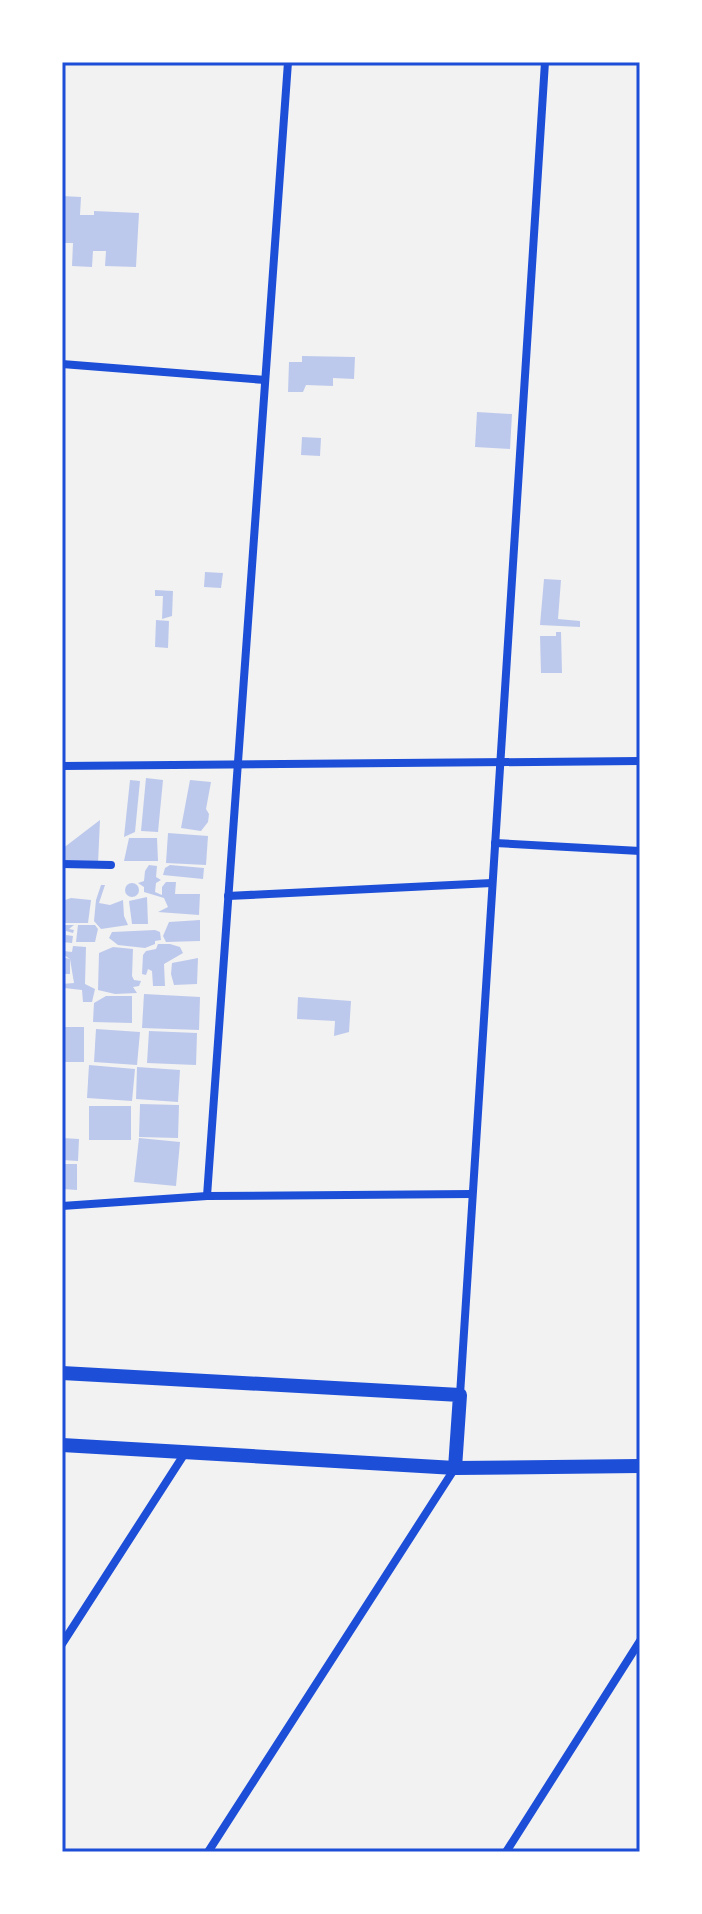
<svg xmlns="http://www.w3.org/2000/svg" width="702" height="1914" font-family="Raleway,sans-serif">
	<rect width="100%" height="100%" fill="#f2f2f2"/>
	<g fill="#bdc9ec">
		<path d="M 62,196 L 81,197 L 80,215 L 94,215 L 94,211 L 139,213 L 136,267 L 105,266 L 106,251 L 93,251 L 92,267 L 72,266 L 73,243 L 62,243 Z"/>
		<path d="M 302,356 L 355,357 L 354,379 L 333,378 L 333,386 L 306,385 L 303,392 L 288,392 L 289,362 L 302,362 Z"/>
		<path d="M 477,412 L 512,414 L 510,449 L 475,447 Z"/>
		<path d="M 302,437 L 321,438 L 320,456 L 301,455 Z"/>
		<path d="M 205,572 L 223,573 L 221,588 L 204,587 Z"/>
		<path d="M 544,579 L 561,580 L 558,619 L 580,621 L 580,627 L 540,625 Z"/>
		<path d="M 155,590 L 173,591 L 172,616 L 162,619 L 163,596 L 155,596 Z"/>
		<path d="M 156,620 L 169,621 L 168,648 L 155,647 Z"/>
		<path d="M 556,632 L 561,632 L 562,673 L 541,673 L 540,636 L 556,636 Z"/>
		<path d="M 146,778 L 163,780 L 158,832 L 141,831 Z"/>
		<path d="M 130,780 L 140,781 L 135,832 L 124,837 Z"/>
		<path d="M 190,780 L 211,782 L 206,809 L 209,814 L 208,822 L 201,831 L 181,828 Z"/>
		<path d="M 100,820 L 98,864 L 62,862 L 62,849 Z"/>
		<path d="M 168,833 L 208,836 L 206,865 L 166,863 Z"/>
		<path d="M 129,838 L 157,838 L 158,861 L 124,861 Z"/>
		<path d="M 149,865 L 157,866 L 156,877 L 161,880 L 156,883 L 155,892 L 162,895 L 162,887 L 166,882 L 176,882 L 175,894 L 200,894 L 199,915 L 158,912 L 168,907 L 164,898 L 144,892 L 144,887 L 138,883 L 144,881 L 145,871 Z"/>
		<path d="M 170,865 L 204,868 L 203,879 L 163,875 L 165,868 Z"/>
		<circle cx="132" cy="890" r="7"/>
		<path d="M 101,885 L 105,885 L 99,903 L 110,905 L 123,900 L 124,916 L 128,925 L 101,929 L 94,921 L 96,900 Z"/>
		<path d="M 147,897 L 148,924 L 132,924 L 129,901 Z"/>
		<path d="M 71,898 L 91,900 L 88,923 L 65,923 L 62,918 L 63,904 L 65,900 Z"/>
		<path d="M 200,920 L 200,941 L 166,942 L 163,936 L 169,922 Z"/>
		<path d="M 62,925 L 74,925 L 69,929 L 74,930 L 73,933 L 66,931 L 66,935 L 73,936 L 72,943 L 62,942 Z"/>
		<path d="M 78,925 L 95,925 L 98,929 L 95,942 L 76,942 Z"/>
		<path d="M 155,930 L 160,932 L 161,940 L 155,941 L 155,944 L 145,948 L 118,945 L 109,938 L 112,932 Z"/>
		<path d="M 158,944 L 170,944 L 180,947 L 183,953 L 164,964 L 165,986 L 153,986 L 152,971 L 148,969 L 146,975 L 142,974 L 143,955 L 146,951 L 156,949 Z"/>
		<path d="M 73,946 L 86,947 L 85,984 L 95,989 L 92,1002 L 83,1002 L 82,990 L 64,988 L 62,984 L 74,983 L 70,959 L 70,974 L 62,974 L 62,957 L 70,959 L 64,955 L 64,951 L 72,952 Z"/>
		<path d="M 113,947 L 133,949 L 132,976 L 134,980 L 141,981 L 139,986 L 133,987 L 137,993 L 115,994 L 98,990 L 99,953 Z"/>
		<path d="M 198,958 L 197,984 L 174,985 L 171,974 L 172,963 Z"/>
		<path d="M 144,994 L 200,997 L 199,1030 L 142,1028 Z"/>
		<path d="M 106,996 L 132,996 L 132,1023 L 93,1022 L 94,1003 Z"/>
		<path d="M 298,997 L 351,1001 L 349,1032 L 334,1036 L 335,1021 L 297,1019 Z"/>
		<rect x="62" y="1027" width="22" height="35"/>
		<path d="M 96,1029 L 140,1032 L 137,1065 L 94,1062 Z"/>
		<path d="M 149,1031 L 197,1033 L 196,1065 L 147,1063 Z"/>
		<path d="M 89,1065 L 135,1069 L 132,1101 L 87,1098 Z"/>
		<path d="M 137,1067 L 180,1070 L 178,1102 L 136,1099 Z"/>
		<path d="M 140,1104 L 179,1105 L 178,1138 L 139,1137 Z"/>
		<rect x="89" y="1106" width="42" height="34"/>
		<path d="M 62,1138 L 79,1139 L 78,1161 L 62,1160 Z"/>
		<path d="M 139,1138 L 180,1142 L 176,1186 L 134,1182 Z"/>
		<path d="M 62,1164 L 77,1164 L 77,1190 L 62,1189 Z"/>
	</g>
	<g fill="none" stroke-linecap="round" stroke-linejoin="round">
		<g stroke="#1d4ed8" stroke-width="8">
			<path d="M 62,364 L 265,380"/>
			<path d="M 62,766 L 640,761"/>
			<path d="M 495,843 L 640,851"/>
			<path d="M 62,864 L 111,865"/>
			<path d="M 228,896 L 492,883"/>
			<path d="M 207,1196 L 288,62"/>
			<path d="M 62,1206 L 207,1196 L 472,1194"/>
			<path d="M 460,1395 L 545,62"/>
			<path d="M 62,1644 L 185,1453"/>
			<path d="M 208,1852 L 455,1468"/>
			<path d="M 506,1852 L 640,1641"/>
		</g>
		<g stroke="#1d4ed8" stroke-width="14">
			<path d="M 62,1373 L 460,1395 L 455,1468"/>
			<path d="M 62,1445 L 455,1468 L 640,1466"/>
		</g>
	</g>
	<rect width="702" height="1914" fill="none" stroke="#ffffff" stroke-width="128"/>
	<rect x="64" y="64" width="574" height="1786" fill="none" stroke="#1d4ed8" stroke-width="3"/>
</svg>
